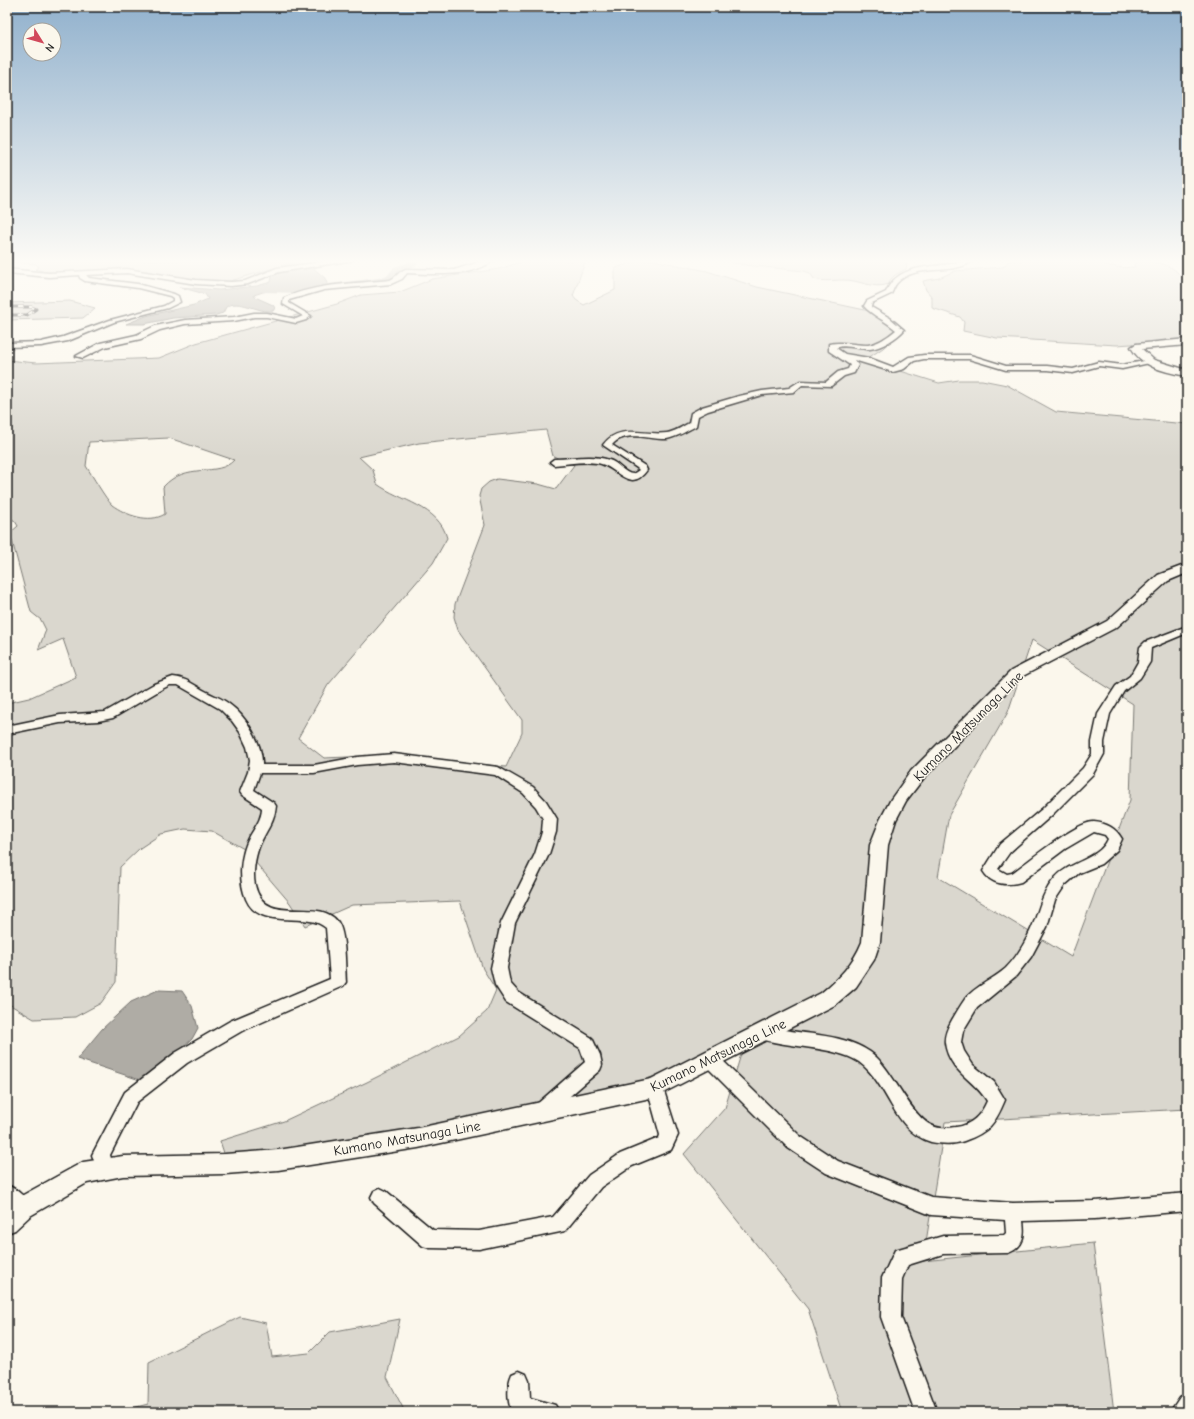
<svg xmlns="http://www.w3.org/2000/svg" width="1194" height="1419" font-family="'Comic Neue',sans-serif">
	<rect width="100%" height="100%" fill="#fbf7ec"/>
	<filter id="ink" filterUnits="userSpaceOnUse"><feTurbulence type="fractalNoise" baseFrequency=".025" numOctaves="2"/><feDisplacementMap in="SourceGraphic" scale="8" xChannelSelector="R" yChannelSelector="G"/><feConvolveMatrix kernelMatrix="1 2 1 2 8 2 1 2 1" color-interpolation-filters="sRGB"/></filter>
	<g filter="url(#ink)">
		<g fill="#dad7ce" stroke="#7b7a75" fill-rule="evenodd">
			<path d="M 7,260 L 316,260 L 288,264 L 230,281 L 215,282 L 142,272 L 45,272 L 36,269 L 39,267 L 36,264 L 7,261 Z"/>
			<path d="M 527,260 L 582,260 L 585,262 L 573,296 L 576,300 L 584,305 L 615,290 L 615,268 L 641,260 L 653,260 L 707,271 L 757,287 L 865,310 C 879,315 890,320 897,335 L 883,348 L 865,360 L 939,383 L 959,380 L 982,380 L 1007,385 L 1056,412 L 1187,424 L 1187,1109 L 945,1122 L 923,1261 L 1093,1243 L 1114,1412 L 842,1412 L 808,1309 L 684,1154 L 725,1108 L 747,1034 L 619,1092 L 374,1140 L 225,1156 L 220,1141 L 284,1121 L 367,1082 L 459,1036 L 487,1011 L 496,990 L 483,969 L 460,901 L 352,905 L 305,926 L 290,903 L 244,849 L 212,831 L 185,829 L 161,834 L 140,848 L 120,867 L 116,982 L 101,1003 L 75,1017 L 34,1019 L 7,1003 L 7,703 L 29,698 L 76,677 L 63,639 L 38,650 L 46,630 L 41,620 L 31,612 L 10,533 L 18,526 L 15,521 L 7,516 L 7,360 L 36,363 L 159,358 L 196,343 L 337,304 L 361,295 L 400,292 L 432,279 L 499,269 ZM 546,430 L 553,456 L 574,465 L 556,489 L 538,484 L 497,479 L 489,482 L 481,489 L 479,496 L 485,525 L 455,604 L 454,617 L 458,630 L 522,720 L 522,733 L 506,767 L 395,755 L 324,758 L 298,738 L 328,685 L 433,563 L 447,538 C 439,506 400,501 377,484 L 373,470 L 359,457 L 419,443 ZM 169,438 L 234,460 C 218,478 186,461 163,487 L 165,514 C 149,524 126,515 112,505 C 105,498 92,475 86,466 L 89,442 ZM 1032,640 L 1133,704 L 1130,800 L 1071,957 L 938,877 L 949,815 L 1008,712 Z"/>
			<path d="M 723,260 L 915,260 L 907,262 L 906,269 C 899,273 890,276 889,284 C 872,290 859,279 842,280 C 832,280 825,282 814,279 L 810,273 L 804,271 L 744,265 Z"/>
			<path d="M 1010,260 L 1097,260 C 1109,268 1121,268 1135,267 L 1134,261 L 1135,260 C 1148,261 1166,262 1176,271 C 1181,275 1182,279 1187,283 L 1187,340 L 1117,345 L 997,338 L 963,331 L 964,322 L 960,317 L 932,308 L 932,297 L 926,290 L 923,281 L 939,278 L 955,271 L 1003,267 Z"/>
			<path d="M 70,301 L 95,308 L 83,318 L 7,320 L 7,303 Z"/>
			<path d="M 240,1317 L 266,1323 L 272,1357 L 309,1353 L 330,1332 L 400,1319 L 387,1377 L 405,1412 L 117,1412 L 148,1404 L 149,1362 Z"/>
		</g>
		<g fill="#afaca5" stroke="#74726e">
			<path d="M 310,265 L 325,278 L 327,283 L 326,286 C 303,290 276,286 254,295 L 255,297 L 273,305 L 275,308 L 273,311 C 258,313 239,298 226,307 L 223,313 L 216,315 L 173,318 L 144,324 L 126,324 L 146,316 L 194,305 L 208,299 L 205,294 L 179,287 L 219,290 L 257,286 L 271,282 L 272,276 L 294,268 Z"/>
			<path d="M 158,990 L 182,991 L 192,1006 L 198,1028 L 192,1039 L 146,1082 L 77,1059 L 102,1029 L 131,1002 Z"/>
		</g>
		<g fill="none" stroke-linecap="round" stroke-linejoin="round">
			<path fill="#afaca5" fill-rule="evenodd" d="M 411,260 L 419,260 L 416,266 L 400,271 L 394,279 L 380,284 L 304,293 L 263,292 L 258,289 L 263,286 L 304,287 L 378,278 L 388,275 L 394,267 L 409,262 Z"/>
			<defs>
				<g id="minor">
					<path d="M 337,260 L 354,260 L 279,272 L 248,284 L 231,286 L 196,284 L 127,273 L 86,275 L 89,278 L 138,284 L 174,294 L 178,296 L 180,302 L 168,308 L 114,322 L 68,341 L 41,346 L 7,347 L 7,343 L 41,342 L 63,337 L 110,320 L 164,306 L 173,301 L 173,298 L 170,296 L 138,288 L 85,281 L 80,278 L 79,275 L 49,277 L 7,273 L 7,269 L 49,273 L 127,269 L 196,280 L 231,282 L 245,281 L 277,268 Z"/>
					<path d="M 486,260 L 494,260 C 471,278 435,274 407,273 L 402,279 L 391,284 L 324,290 L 289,300 L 289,303 L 311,316 L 306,320 L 296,323 L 267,317 L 254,317 L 234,321 L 185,324 L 160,330 L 141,339 L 105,347 L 83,358 L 76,356 L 100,343 L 136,335 L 155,326 L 185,320 L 234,317 L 254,313 L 267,313 L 296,319 L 303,316 L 283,304 L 284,298 C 318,283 353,284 390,280 C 397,277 399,271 406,269 L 454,270 Z"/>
					<path d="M 966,260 L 974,260 C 952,277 917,262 897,283 C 894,286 893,291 891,294 L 872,303 L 871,307 L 890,318 L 904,330 C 897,338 881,348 870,349 C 859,350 845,343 836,348 L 845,354 L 869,358 L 893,367 L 909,357 L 924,355 L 970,355 L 1006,366 L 1047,366 L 1073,369 L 1099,362 L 1122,365 L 1150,360 L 1154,362 L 1122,369 L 1099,366 L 1073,373 L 1047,370 L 1006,370 L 969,359 L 924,359 L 914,361 L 904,369 L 893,372 L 854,360 L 858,365 L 854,373 L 844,376 L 831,386 L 802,385 L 794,392 L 762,395 L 745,400 L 708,411 L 698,416 L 696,426 C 687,431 677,437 667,439 C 650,440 625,429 612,445 L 645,466 L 647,470 C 630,495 616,465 597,463 C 583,461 568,464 554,465 L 550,462 L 554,459 C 572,459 591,454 609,460 C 618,462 624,474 633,474 L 639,470 L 637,468 L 603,445 C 619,423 644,436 667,433 C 674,432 682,427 689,423 L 691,413 L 702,407 L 739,396 L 762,391 L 789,388 L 800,381 L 826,382 L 838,372 L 848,369 L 850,365 L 829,351 L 829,344 C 843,341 854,345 868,345 C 877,344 889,336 896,330 C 886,321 870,314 864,306 L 867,301 L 886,292 C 899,260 939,270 966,260 Z"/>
					<path d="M 1187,626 L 1187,633 L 1151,648 L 1150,662 L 1140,678 L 1124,691 L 1110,714 L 1104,742 L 1104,754 L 1093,774 L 1052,815 L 1010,852 L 998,869 L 1007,874 L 1012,873 C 1028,862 1077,821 1094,822 C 1106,823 1116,828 1122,839 L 1117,850 L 1101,864 L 1079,873 L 1065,885 L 1055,900 L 1047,927 L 1031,957 L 1016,976 L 977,1008 L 963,1031 L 961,1042 L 964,1051 L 973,1065 L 994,1082 L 1005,1100 C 995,1124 989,1132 964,1141 C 953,1145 941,1144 931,1142 C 893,1131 889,1084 859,1062 C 835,1046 787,1048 758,1038 L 756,1033 L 758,1028 L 764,1026 C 798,1035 841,1032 870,1052 C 895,1069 912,1126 941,1128 C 946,1129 951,1127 956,1127 C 972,1125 981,1115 987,1101 C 975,1080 949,1072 945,1043 C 944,1035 948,1027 952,1020 C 956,1013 960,1006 965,999 C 975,986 994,979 1006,968 C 1017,957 1026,941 1032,927 C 1040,909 1041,894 1055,878 C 1069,861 1099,860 1108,839 L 1105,835 L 1094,832 L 1065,849 L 1021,882 C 1007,886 991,885 983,871 L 1000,844 L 1042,809 L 1083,768 L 1092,754 L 1092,742 L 1098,714 L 1116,686 L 1130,676 L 1138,662 L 1140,647 L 1145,642 Z"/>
					<path d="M 173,677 C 187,678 195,686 207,692 C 214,696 222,698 229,704 C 246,716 263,743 262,765 L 314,765 L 357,757 L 394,754 L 498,767 L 533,787 L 546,801 L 557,819 L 556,832 L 549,854 L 515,923 L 507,968 L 510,983 L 518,992 L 592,1038 L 600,1055 L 602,1065 L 600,1070 L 548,1115 L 542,1118 L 536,1115 L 533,1110 L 536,1105 L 585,1062 L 580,1048 L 506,1002 L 495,985 L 491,968 L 501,923 L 535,854 L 542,832 L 543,819 L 536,807 L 523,793 L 495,775 L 394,762 L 357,765 L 314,773 L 260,773 L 254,790 L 274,803 L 276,806 C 275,819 268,828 262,840 C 256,852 252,871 255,885 C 265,929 318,895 338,922 C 346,934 345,967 346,982 L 343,986 L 242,1031 L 187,1063 L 137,1102 L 110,1155 L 114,1169 L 111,1175 L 105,1177 L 99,1175 L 92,1155 L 125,1092 L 175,1053 L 230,1021 L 330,979 L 326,928 C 306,910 260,932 246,899 C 238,879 240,855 250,836 C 255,827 262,819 262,808 L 242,795 L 240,792 L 248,772 L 250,760 L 247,747 L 240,732 L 232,721 L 220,709 L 178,685 L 170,685 L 162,689 L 113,718 L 98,721 L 60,723 L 7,734 L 7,726 L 60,715 L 105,712 L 154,684 Z"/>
					<path d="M 711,1053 L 717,1055 L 800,1136 L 838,1161 L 931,1197 L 1013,1203 L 1095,1201 L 1187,1193 L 1187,1211 L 1095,1219 L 1023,1221 C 1025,1236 1024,1247 1008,1253 L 943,1254 L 908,1265 L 902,1279 L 901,1317 L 937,1412 L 915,1412 L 881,1317 L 882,1278 L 895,1250 L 943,1236 L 1004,1235 L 1006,1233 L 1005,1220 L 931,1215 L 826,1173 L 788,1148 L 705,1065 L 703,1060 L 705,1055 Z"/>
					<path d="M 655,1081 L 661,1083 L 663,1088 L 678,1135 L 671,1150 L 632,1166 L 601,1187 L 565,1231 L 479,1249 L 430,1248 L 423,1246 L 374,1203 L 371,1197 L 374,1191 L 380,1188 L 386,1191 L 433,1230 L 479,1231 L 553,1217 L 589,1175 L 620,1154 L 659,1138 L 660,1135 L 647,1088 L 649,1083 Z"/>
					<path d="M 7,1185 C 17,1189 27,1198 31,1208 L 29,1214 L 22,1217 L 15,1214 L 7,1206 Z"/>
					<path d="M 519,1371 L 526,1374 L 529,1381 L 530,1398 L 555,1405 L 559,1412 L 512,1412 C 507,1401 507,1385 512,1374 Z"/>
					<path d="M 1187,1394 L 1187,1412 L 1170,1412 L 1180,1397 Z"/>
				</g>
				<g id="major">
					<path d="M 1187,339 L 1187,345 L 1142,349 L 1154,360 L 1187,370 L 1187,376 C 1166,372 1142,368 1131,347 L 1136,344 Z"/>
					<path d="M 1187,564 L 1187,573 L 1168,581 L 1117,627 L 1021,677 L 923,779 L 906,801 L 896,820 L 888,845 L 880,942 L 874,960 L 856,987 L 835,1005 L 655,1097 L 418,1148 L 278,1170 L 225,1174 L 123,1176 L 87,1183 L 30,1216 L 15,1230 L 7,1233 L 7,1206 L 14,1200 L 83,1162 L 123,1156 L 225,1154 L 278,1150 L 418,1128 L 651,1079 L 821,993 C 839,978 853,964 862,942 L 870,845 L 880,820 L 891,799 L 911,771 L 1011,671 L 1107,621 L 1158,575 Z"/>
				</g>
			</defs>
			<use href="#minor" stroke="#1c1c1c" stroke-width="3"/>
			<use href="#major" stroke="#1c1c1c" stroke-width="3"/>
			<use href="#minor" fill="#fbf7ec" fill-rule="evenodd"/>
			<use href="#major" fill="#fbf7ec" fill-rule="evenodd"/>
			<defs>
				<path id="rail" d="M 7,307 L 31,307 L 36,309 L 27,315 L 7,315"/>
			</defs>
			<use href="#rail" stroke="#1c1c1c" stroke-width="3"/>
			<use href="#rail" stroke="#fbf7ec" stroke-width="2" stroke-dasharray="5.5" stroke-linecap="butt"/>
		</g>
	</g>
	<linearGradient id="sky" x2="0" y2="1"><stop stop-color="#91b1cd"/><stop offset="0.57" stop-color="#fdfbf6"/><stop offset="1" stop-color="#fdfbf6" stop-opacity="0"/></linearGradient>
	<rect width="1194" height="458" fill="url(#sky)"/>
	<g text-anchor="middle" stroke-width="3" stroke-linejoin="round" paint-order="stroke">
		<g font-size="14" fill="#1c1c1c" stroke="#fbf7ec">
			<text transform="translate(968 726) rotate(-45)" y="5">Kumano Matsunaga Line</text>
			<text transform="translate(718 1055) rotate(-26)" y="5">Kumano Matsunaga Line</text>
			<text transform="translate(407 1138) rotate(-10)" y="5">Kumano Matsunaga Line</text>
		</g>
	</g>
	<rect width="1194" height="1419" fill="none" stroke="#fbf7ec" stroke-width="24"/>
	<rect x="12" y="12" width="1170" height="1395" fill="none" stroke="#1c1c1c" stroke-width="1.5" filter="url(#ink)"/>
	<g transform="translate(42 42) rotate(127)"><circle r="19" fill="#fbf7ec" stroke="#a29f99"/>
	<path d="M0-3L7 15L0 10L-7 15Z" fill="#d1495b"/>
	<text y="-6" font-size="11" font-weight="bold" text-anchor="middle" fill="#1c1c1c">N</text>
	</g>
</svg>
